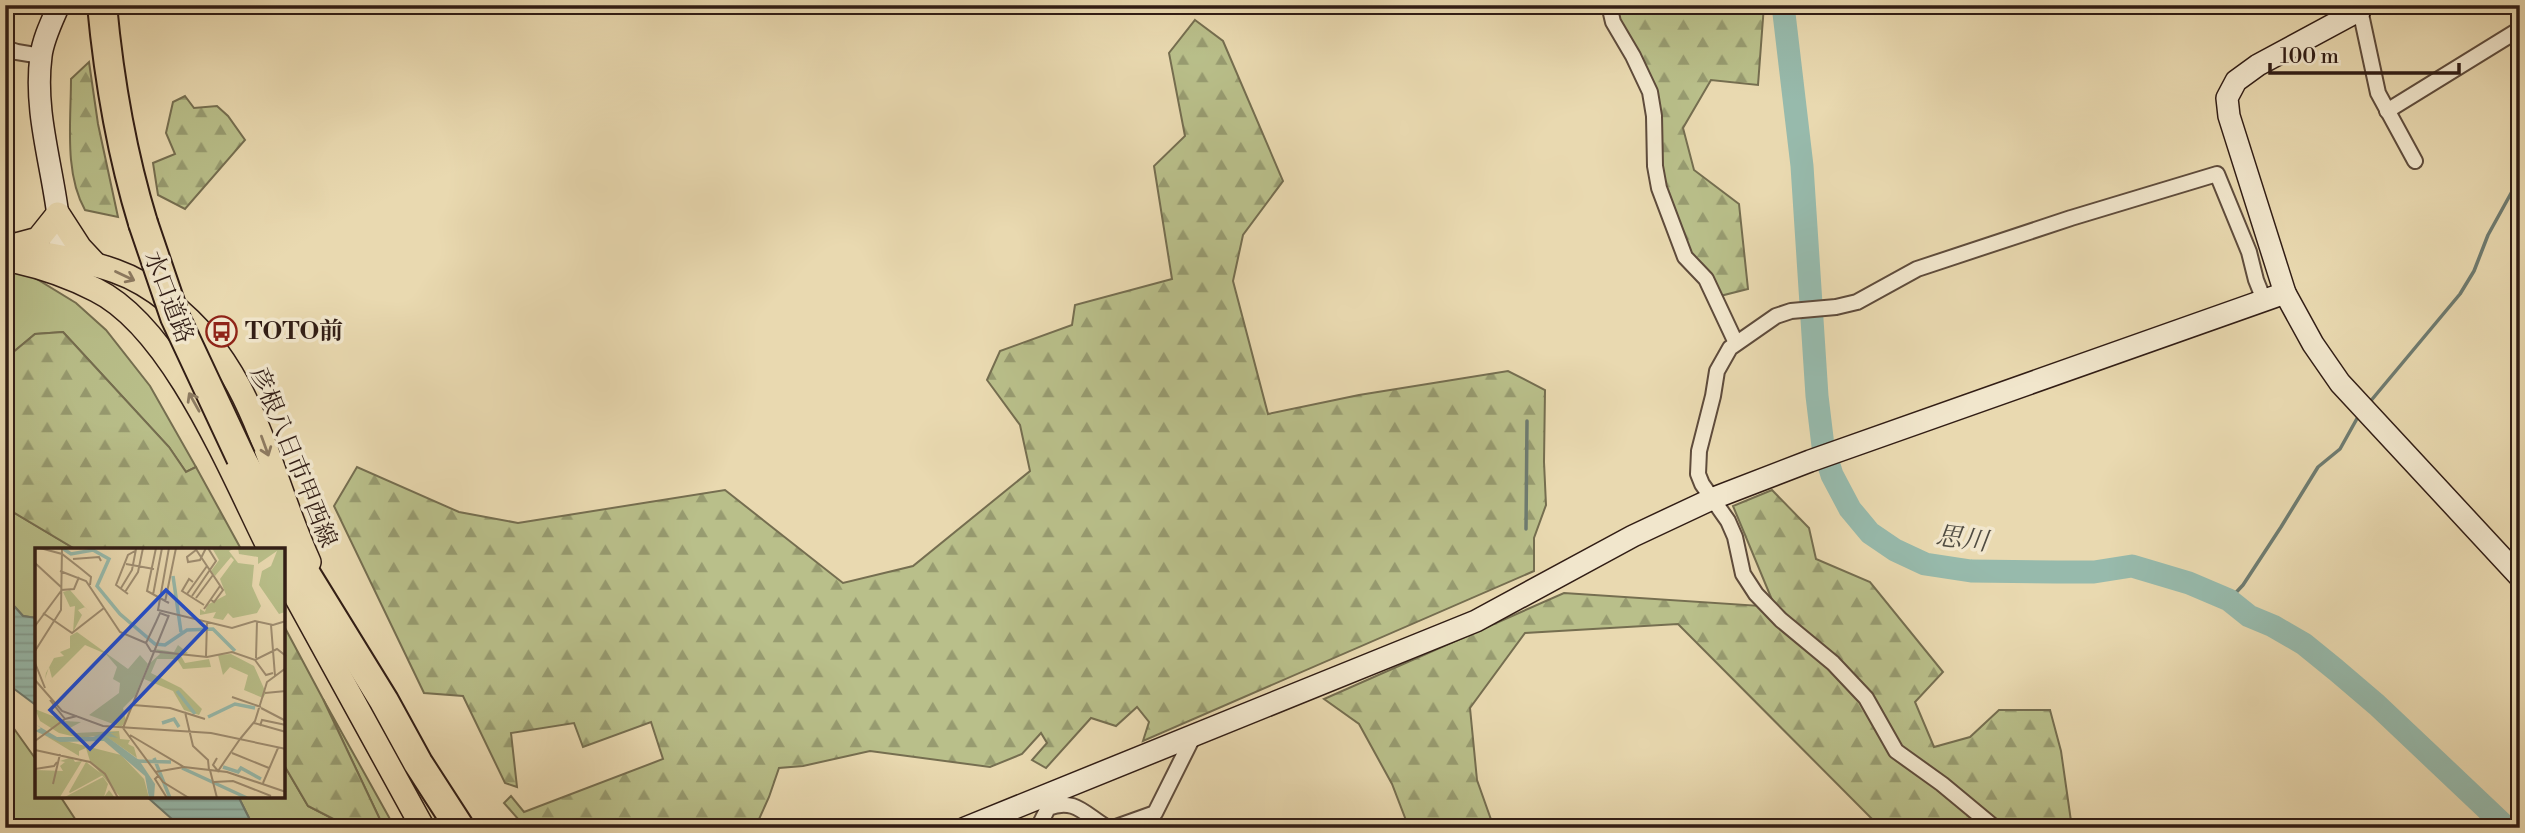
<svg xmlns="http://www.w3.org/2000/svg" width="2525" height="833" font-family="'Libre Bodoni','Noto Serif JP',serif">
	<defs>
		<pattern id="forest-firs" width="22" height="20" patternUnits="userSpaceOnUse" patternTransform="scale(1.75)"><rect width="22" height="20" fill="#b9bf8a"/><path d="M5 1l3.5 6h-7zM16 11l3.5 6h-7z" fill="#979b70"/></pattern>
		<pattern id="water-rules" width="6" height="5" patternUnits="userSpaceOnUse" patternTransform="scale(1.75)"><rect width="6" height="5" fill="#97baac"/><path d="M0 2.5h6" fill="none" stroke="#839f93"/></pattern>
	</defs>
	<rect width="100%" height="100%" fill="#e9d9b0"/>
	<filter id="stains"><feTurbulence type="fractalNoise" baseFrequency=".00286" numOctaves="4"/><feColorMatrix values="0 0 0 0 .2 0 0 0 0 .09 0 0 0 0 .02 0 0 0 .5 -.17"/></filter>
	<radialGradient id="worn" r=".72"><stop offset=".6" stop-color="#630" stop-opacity="0"/><stop offset="1" stop-color="#630" stop-opacity=".3"/></radialGradient>
	<g fill="#b9bf8a" stroke="#756e50" stroke-width="2">
		<path d="M 5,208 L 32,276 L 76,303 L 106,330 L 150,386 L 196,467 L 186,472 L 169,447 L 63,332 L 35,334 L 5,359 Z"/>
		<path d="M 5,502 L 8,509 L 75,549 L 37,550 L 37,618 L 23,616 L 5,596 Z"/>
		<path d="M 323,699 L 395,828 L 384,828 Z"/>
		<path d="M 5,716 L 37,761 L 37,796 L 60,796 L 81,828 L 5,828 Z"/>
		<path d="M 284,765 L 308,806 L 351,828 L 260,828 L 250,820 L 238,796 L 284,796 Z"/>
	</g>
	<g fill="url(#forest-firs)" stroke="#756e50" stroke-width="2">
		<path d="M 1614,5 L 1764,5 L 1758,85 L 1711,80 L 1683,128 L 1694,170 L 1739,204 L 1748,289 L 1720,296 L 1690,251 L 1663,182 L 1658,118 Z"/>
		<path d="M 1195,20 L 1223,41 L 1283,181 L 1243,235 L 1233,281 L 1268,414 L 1359,395 L 1508,371 L 1545,390 L 1544,462 L 1546,505 L 1534,538 L 1534,571 L 1143,741 L 1149,722 L 1137,707 L 1116,726 L 1091,718 L 1046,768 L 1032,760 L 1047,743 L 1041,733 L 1022,754 L 990,767 L 870,751 L 803,766 L 779,768 L 769,797 L 755,828 L 526,828 L 504,803 L 511,796 L 524,812 L 663,759 L 651,722 L 583,747 L 574,723 L 511,733 L 517,787 L 505,783 L 463,696 L 424,693 L 334,506 L 357,467 L 459,512 L 518,523 L 725,490 L 843,583 L 913,566 L 1030,471 L 1020,425 L 987,380 L 1000,351 L 1072,325 L 1075,305 L 1172,279 L 1154,166 L 1185,136 L 1169,53 Z"/>
		<path d="M 89,62 L 98,124 L 118,217 L 85,210 C 64,173 71,121 71,79 Z"/>
		<path d="M 185,96 L 194,108 L 217,106 L 228,116 L 245,140 L 185,209 L 158,195 L 153,163 L 175,154 L 166,133 L 173,102 Z"/>
		<path d="M 63,332 L 169,447 L 186,472 L 196,467 L 241,549 L 75,549 L 8,509 L 5,502 L 5,359 L 35,334 Z"/>
		<path d="M 1772,490 L 1809,528 L 1816,559 L 1870,582 L 1943,672 L 1915,702 L 1934,747 L 1970,737 L 1999,710 L 2050,710 L 2061,751 L 2072,828 L 1881,828 L 1678,624 L 1525,633 L 1470,708 L 1477,780 L 1494,828 L 1409,828 L 1392,784 L 1359,724 L 1324,699 L 1564,593 L 1775,607 L 1733,506 Z"/>
		<path d="M 284,626 L 323,699 L 384,828 L 351,828 L 308,806 L 284,765 Z"/>
	</g>
	<g fill="url(#water-rules)" stroke="#6e7b70" stroke-width="2">
		<path d="M 5,596 L 23,616 L 37,618 L 37,706 L 5,682 Z"/>
		<path d="M 146,796 L 238,796 L 250,820 L 260,828 L 182,828 Z"/>
	</g>
	<g fill="none" stroke-linecap="round" stroke-linejoin="round">
		<g stroke="#6e7b70" stroke-width="3.5">
			<path d="M 2369,403 L 2460,294 L 2474,271 L 2488,235 L 2520,177"/>
			<path d="M 1526,529 L 1527,421"/>
			<path d="M 2229,600 L 2243,585 L 2281,527 L 2318,467 L 2340,449 L 2359,415"/>
		</g>
		<path stroke="#97baac" stroke-width="23" d="M 1783,5 L 1802,166 L 1817,396 L 1823,446 L 1832,475 L 1850,509 L 1870,533 L 1895,550 L 1925,564 L 1971,571 L 2057,572 L 2094,572 L 2132,566 L 2189,583 L 2229,600 L 2249,616 L 2273,626 L 2304,644 L 2336,670 L 2377,705 L 2507,828"/>
		<defs>
			<g id="street">
				<path d="M 1609,5 L 1613,22 L 1633,56 L 1650,92 L 1654,116 L 1655,166 L 1659,188 L 1685,257 L 1706,279 L 1736,343"/>
				<path d="M 2359,5 L 2378,93 L 2415,161"/>
				<path d="M 5,48 L 17,52 L 41,56"/>
				<path d="M 2387,111 L 2520,29"/>
				<path d="M 1038,828 L 1048,808 C 1075,797 1085,815 1108,828"/>
				<path d="M 1113,828 L 1155,813 L 1193,737"/>
				<path d="M 1995,828 L 1942,784 L 1896,751 L 1866,698 L 1833,663 L 1781,620 L 1756,594 L 1743,574 L 1735,537 L 1728,521 L 1702,484 L 1698,474 L 1699,451 L 1713,396 L 1717,371 L 1730,348 L 1776,316 L 1791,311 L 1836,307 L 1857,302 L 1917,269 L 2071,218 L 2217,174 L 2249,252 L 2256,280 L 2264,300"/>
			</g>
			<g id="secondary">
				<path d="M 59,5 C 52,21 43,39 41,56 C 32,124 62,189 60,255"/>
				<path d="M 2360,10 L 2258,65 L 2236,81 L 2227,98 L 2229,116 L 2285,293 L 2313,344 L 2340,383 L 2520,577"/>
				<path d="M 965,828 L 1476,621 L 1633,536 L 1714,498 L 1810,461 L 2285,293"/>
			</g>
			<g id="primary">
				<path d="M 12,246 L 38,239 L 58,214 L 80,248 L 96,265"/>
				<path d="M 5,247 C 42,254 79,258 115,271 C 135,278 153,289 170,303 C 255,369 267,469 309,562"/>
				<path d="M 15,261 C 42,267 71,277 96,290 C 173,328 232,474 270,550"/>
				<path d="M 284,575 L 423,828"/>
			</g>
			<g id="highway">
				<path d="M 102,5 C 109,80 121,151 143,223"/>
				<path d="M 241,458 L 299,567 L 307,576 L 384,701 L 418,763 L 460,828"/>
			</g>
		</defs>
		<use href="#street" stroke="#5f4c3c" stroke-width="18"/>
		<use href="#secondary" stroke="#311d15" stroke-width="24"/>
		<use href="#primary" stroke="#311d15" stroke-width="26"/>
		<use href="#highway" stroke="#311d15" stroke-width="32"/>
		<use href="#street" stroke="#f1e6cc" stroke-width="14"/>
		<use href="#secondary" stroke="#f1e6cc" stroke-width="21"/>
		<use href="#primary" stroke="#e9d9b0" stroke-width="23"/>
		<use href="#highway" stroke="#e9d9b0" stroke-width="28"/>
		<defs>
			<path id="highway-bridge" d="M 143,223 L 175,317 L 241,458"/>
		</defs>
		<use href="#highway-bridge" stroke="#311d15" stroke-width="32" stroke-linecap="butt"/>
		<use href="#highway-bridge" stroke="#e9d9b0" stroke-width="28"/>
	</g>
	<defs><path id="oneway-shaft" d="M-6 0H5M1.5-3L5.5 0L1.5 3" fill="none" stroke-width="1.6" stroke-linecap="round" stroke-linejoin="round" transform="scale(1.75)"/></defs>
	<g stroke="#8d7b62">
		<use href="#oneway-shaft" transform="translate(125 276) rotate(25)"/>
		<use href="#oneway-shaft" transform="translate(194 402) rotate(-119)"/>
		<use href="#oneway-shaft" transform="translate(265 446) rotate(70)"/>
	</g>
	<defs>
		<symbol id="bus-ring" viewBox="-11 -11 22 22"><circle r="9.5" fill="#f1e6cc" stroke="#8f2418" stroke-width="1.5"/><path d="M-5-6H5V4H4V6H2V4H-2V6H-4V4H-5ZM-3.5-4V0h7V-4ZM-3.5 1.2v1.5H-2V1.2ZM2 1.2v1.5H3.5V1.2Z" fill="#8f2418"/></symbol>
	</defs>
	<g fill-rule="evenodd">
		<use href="#bus-ring" x="204" y="314" width="35" height="35"/>
	</g>
	<g text-anchor="middle" stroke-width="7" stroke-linejoin="round" paint-order="stroke">
		<g font-size="24" fill="#311d15" stroke="#f1e6cc">
			<text transform="translate(169 297) rotate(69)" y="8">水口道路</text>
			<text transform="translate(294 457) rotate(68)" y="8">彦根八日市甲西線</text>
		</g>
		<g font-size="24" font-weight="bold" fill="#311d15" stroke="#f1e6cc" text-anchor="start">
			<text x="245" y="339">TOTO前</text>
		</g>
		<g font-size="26" font-style="italic" fill="#504c42" stroke="#f1e6cc">
			<text transform="translate(1962 538) rotate(7)" y="9">思川</text>
		</g>
	</g>
	<g transform="translate(35 548)">
		<rect width="250" height="250" fill="#e9d9b0"/>
		<path d="M 0,161 L 30,173 L 46,174 L 33,181 L 40,185 L 84,183 L 85,191 L 95,192 L 93,196 L 99,199 L 102,210 L 69,187 L 45,190 L 24,185 L 5,173 ZM 11,188 L 86,207 L 109,231 L 114,250 L 86,250 L 55,213 L 51,200 L 44,203 L 44,208 Z" fill="#b9bf8a"/>
		<path d="M 177,0 L 200,0 L 194,3 L 203,15 L 219,17 L 217,38 L 226,58 L 222,65 L 198,70 L 193,65 L 188,72 L 178,70 L 181,64 L 165,67 L 165,61 L 170,64 L 172,57 L 191,47 L 185,31 L 199,12 L 196,9 L 180,28 L 176,23 L 184,12 ZM 203,0 L 250,0 L 250,64 L 244,66 L 224,37 L 227,23 L 236,18 L 242,3 L 223,16 L 223,9 L 204,6 ZM 35,42 L 55,65 L 50,59 L 43,62 L 47,67 L 38,84 L 40,58 L 35,59 L 28,44 ZM 42,84 L 93,121 L 105,107 L 113,116 L 100,148 L 88,160 L 91,173 L 86,179 L 54,167 L 84,145 L 85,135 L 78,131 L 82,119 L 71,106 L 50,97 L 17,130 L 14,119 L 10,131 L 11,125 L 19,110 L 29,108 L 25,104 L 35,100 L 35,88 ZM 143,97 L 153,105 L 146,108 L 150,115 L 174,111 L 176,119 L 148,121 L 142,111 L 122,111 L 116,125 L 146,140 L 167,161 L 164,167 L 149,162 L 138,143 L 109,131 L 115,115 L 125,106 L 120,101 L 139,104 ZM 196,106 L 219,118 L 231,145 L 228,150 L 209,142 L 213,127 L 195,119 L 188,127 L 183,107 ZM 37,209 L 40,214 L 47,213 L 25,249 L 0,250 L 0,222 L 28,223 L 25,218 L 30,214 L 25,213 ZM 51,214 L 68,227 L 35,245 L 34,244 ZM 68,229 L 73,236 L 69,249 L 74,242 L 80,250 L 28,250 Z" fill="#b9bf8a"/>
		<path d="M 0,176 L 22,189 L 58,189 L 70,184 L 72,185 L 75,184 L 84,185 L 75,185 L 83,190 L 71,188 L 104,212 L 120,236 L 119,250 L 114,250 L 110,228 L 69,193 L 25,194 L 0,183 L 6,180 Z" fill="#97baac"/>
		<path fill="none" stroke="#97baac" stroke-width="3.5" d="M 27,0 L 36,6 L 58,2 L 74,11 L 62,38 L 85,66 L 120,96 L 130,97 L 152,82 L 178,81 L 200,103M 138,28 L 146,84M 142,143 L 160,166M 173,169 L 200,156 L 220,160M 127,175 L 139,171 L 144,179M 119,210 L 135,250M 100,213 L 136,214M 188,219 L 203,224 L 206,220 L 226,231M 147,220 L 212,250"/>
		<path fill="none" stroke="#9f8e72" stroke-width="2" d="M 5,0 L 27,6 L 45,20 L 56,29 L 55,37M 121,0 L 112,43 L 134,55M 134,0 L 123,62 L 197,80 L 220,73 L 238,77 L 251,73M 160,0 L 188,42 L 179,54 L 175,51M 161,2 L 152,9 L 153,14 L 165,12 L 171,0M 38,11 L 64,9 L 66,13M 0,15 L 26,39M 91,16 L 119,21M 25,23 L 51,33 L 85,84 L 111,95M 158,34 L 154,31 L 147,43 L 169,57M 86,40 L 97,22 L 101,1M 26,42 L 39,41 L 44,29M 90,44 L 103,24 L 108,0M 93,46 L 81,37 L 93,7 L 100,3M 152,46 L 172,18M 118,47 L 127,0M 157,48 L 181,13 L 173,0M 161,50 L 178,27M 130,54 L 141,0M 169,61 L 185,38M 8,65 L 37,85 L 69,60M 133,68 L 125,65 L 121,74 L 111,95 L 116,103 L 172,109 L 197,104 L 220,112 L 242,101 L 251,108M 236,77 L 240,128M 0,78 L 26,43M 0,103 L 26,62 L 27,0M 171,108 L 172,74M 221,110 L 222,73M 220,112 L 231,127 L 238,125M 0,115 L 10,140M 0,132 L 27,163 L 68,178 L 176,185 L 251,201M 230,145 L 251,143M 197,149 L 226,159M 15,152 L 30,171M 98,157 L 135,160 L 170,171M 226,160 L 251,173M 150,164 L 158,198 L 173,212 L 174,222M 219,175 L 251,184M 225,178 L 227,172 L 251,177M 88,180 L 134,67M 88,180 L 128,234 L 154,250M 95,187 L 149,219 L 192,224 L 251,244M 205,191 L 220,173 L 232,134 L 251,120M 0,193 L 30,171 L 42,168M 0,202 L 55,214 L 70,226 L 83,250M 197,205 L 234,220M 182,210 L 178,217 L 183,223 L 205,191M 0,221 L 19,218 L 22,214M 175,222 L 182,250M 120,224 L 149,219M 123,228 L 120,231 L 132,250M 179,234 L 198,233 L 236,248M 228,235 L 243,200M 18,236 L 25,206"/>
		<path fill="#1d4ed8" fill-opacity="0.15" stroke="#1d4ed8" stroke-width="3.5" d="M 131,42 L 171,80 L 55,201 L 15,162 Z"/>
		<rect width="250" height="250" fill="none" stroke="#311d15" stroke-width="3.5"/>
	</g>
	<rect width="2525" height="833" fill="none" stroke="#e9d9b0" stroke-width="28"/>
	<rect x="7" y="7" width="2511" height="819" fill="none" stroke="#311d15" stroke-width="3.5"/>
	<rect x="14" y="14" width="2497" height="805" fill="none" stroke="#311d15" stroke-width="2"/>
	<path d="M2270 63v10h189v-10" fill="none" stroke="#311d15" stroke-width="3.5"/>
	<text x="2280" y="63" font-size="21" fill="#311d15" stroke="#f1e6cc" stroke-width="5" paint-order="stroke">100 m</text>
	<rect width="100%" height="100%" filter="url(#stains)"/>
	<rect width="100%" height="100%" fill="url(#worn)"/>
</svg>
